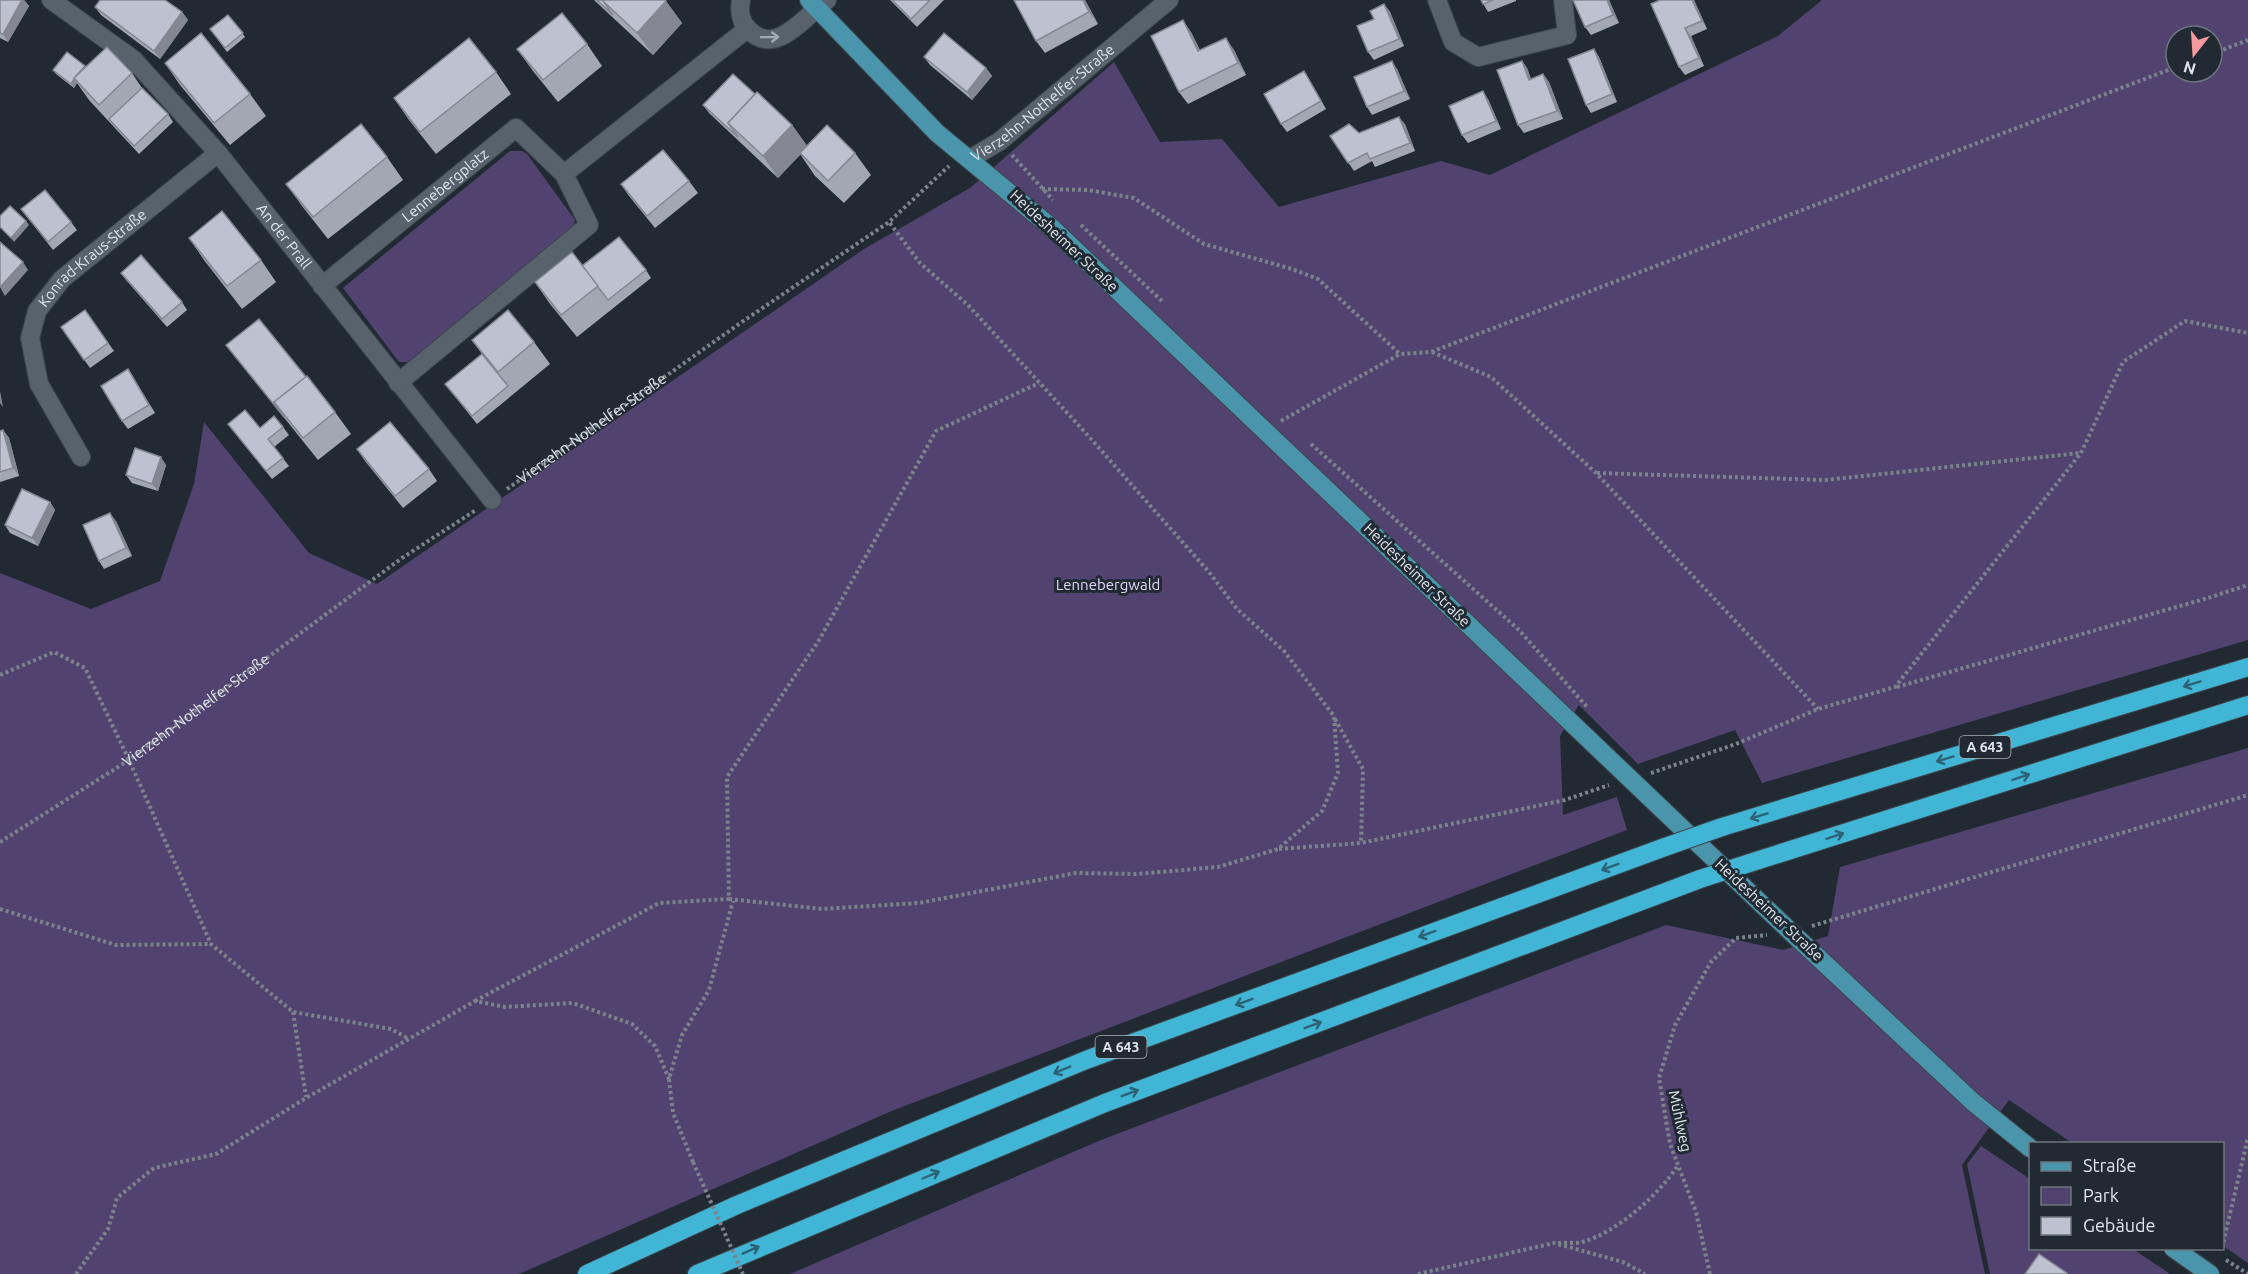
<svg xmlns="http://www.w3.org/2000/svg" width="2248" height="1274" font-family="Ubuntu,sans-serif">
	<rect width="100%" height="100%" fill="#212a33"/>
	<g fill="#524270" fill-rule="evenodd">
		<path d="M 1822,0 L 2248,0 L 2248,640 L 1762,783 L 1735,730 L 1638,764 L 1579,705 L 1560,736 L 1563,815 L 1617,797 L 1627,830 L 894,1110 L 519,1274 L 0,1274 L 0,573 L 91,609 L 160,581 L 194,484 L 204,422 L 309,553 L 377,584 L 864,249 L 970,188 L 1114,62 L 1160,142 L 1222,139 L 1279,207 L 1441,161 L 1490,175 L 1778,36 ZM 2176,36 L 2212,36 L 2212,72 L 2176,72 Z"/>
		<path d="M 510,151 L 522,151 L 527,154 L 575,220 L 573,229 L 408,362 L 399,362 L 343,288 Z"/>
		<path d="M 2248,748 L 2248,1263 L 2223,1246 L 2222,1144 L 2072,1143 L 2009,1100 L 1962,1165 L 1985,1274 L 790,1274 L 1101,1140 L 1666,925 L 1783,950 L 1828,936 L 1840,867 Z"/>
		<path d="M 1981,1146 L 2030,1179 L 2030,1248 L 2133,1249 L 2170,1274 L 1990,1274 L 1967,1164 Z"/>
	</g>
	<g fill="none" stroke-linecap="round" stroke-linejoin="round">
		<defs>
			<g id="minor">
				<path id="s3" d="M 51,0 L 133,59 L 218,153 L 492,500"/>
				<path d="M 741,0 C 739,12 740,22 749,30 C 776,58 806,15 827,0"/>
				<path d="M 1437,0 L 1453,42 L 1478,57 L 1567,35 L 1563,0"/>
				<path id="s4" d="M 970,159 L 1000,141 L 1169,0"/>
				<path d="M 564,174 L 747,29"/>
				<path id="s5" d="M 322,286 L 516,128 L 564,174 L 589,225 L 398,383"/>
				<path id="s6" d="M 81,457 L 39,384 L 30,338 L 37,311 L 62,279 L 218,153"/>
			</g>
			<g id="major">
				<path d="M 809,0 L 937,133 L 1052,228 L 1792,933 L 1973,1102 L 2030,1148"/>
				<path d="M 2173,1248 L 2210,1274"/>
			</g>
			<g id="highway">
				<path d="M 1722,827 L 2248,667"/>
				<path d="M 1759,860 L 2248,705"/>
				<path d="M 587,1274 L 737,1205 L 1086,1060 L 1665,847"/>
				<path d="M 697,1274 L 1105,1103 L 1700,879"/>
			</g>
		</defs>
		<use href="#minor" stroke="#3d464d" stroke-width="20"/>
		<use href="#major" stroke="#3d464d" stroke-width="20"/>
		<use href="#highway" stroke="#3d464d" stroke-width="20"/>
		<g stroke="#7b838b" stroke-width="4" stroke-dasharray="3 3" stroke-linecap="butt">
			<path d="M 2212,54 L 2248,40"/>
			<path d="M 1012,155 L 1053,200"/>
			<path d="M 1042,189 L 1088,190 L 1134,198 L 1204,244 L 1292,269 L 1318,279 L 1400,354"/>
			<path d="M 1081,225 L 1163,302"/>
			<path d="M 1432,352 L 1491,377 L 1596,473 L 1818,709"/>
			<path d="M 1281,421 L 1400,354 L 1431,352 L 2176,67"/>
			<path d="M 1311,444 L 1519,630 L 1588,708"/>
			<path d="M 1597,473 L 1825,480 L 2080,453"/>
			<path id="s1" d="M 507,489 L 739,324 L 889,222 L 949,166"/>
			<path d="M 0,675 L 54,652 L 85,668 L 129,760 L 211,944 L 293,1012 L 391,1029 L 409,1039"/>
			<path d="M 1897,687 L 2208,598 L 2248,585"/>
			<path d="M 1335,719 L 1363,769 L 1361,843"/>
			<path d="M 1651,773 L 1736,744 L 1818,709 L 1895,687 L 2081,453 L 2123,362 L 2185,321 L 2248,333"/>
			<path id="s2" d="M 0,842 L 129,760 L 402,558 L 476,510"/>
			<path d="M 1279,849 L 1361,843 L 1565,800 L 1609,785"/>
			<path d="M 729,899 L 822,909 L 919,903 L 1076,873 L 1136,874 L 1218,867 L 1278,849 L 1322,811 L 1338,773 L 1334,716 L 1284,651 L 1237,609 L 1209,572 L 1083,430 L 968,305 L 920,263 L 889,222"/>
			<path d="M 0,909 L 116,945 L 211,944"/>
			<path d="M 1812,926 L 2248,795"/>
			<path d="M 475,1001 L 659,903 L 729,899 L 727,777 L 819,640 L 936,431 L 1039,383"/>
			<path d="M 293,1012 L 306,1097"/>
			<path d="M 693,1162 L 673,1113 L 669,1079 L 682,1035 L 709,990 L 733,901"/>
			<path d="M 1558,1243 C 1566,1242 1575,1244 1582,1242 C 1616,1233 1659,1195 1678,1165"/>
			<path d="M 2222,1248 L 2248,1137"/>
			<path d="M 2226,1260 L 2248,1274"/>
			<path d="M 76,1274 L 108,1229 L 117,1198 L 154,1168 L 216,1154 L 306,1098 L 475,1001 L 505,1007 L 573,1003 L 632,1024 L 655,1046 L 669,1079"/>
			<path d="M 1418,1274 L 1554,1243 L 1623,1262 L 1645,1274"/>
			<path d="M 1710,1274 L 1696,1212 L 1670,1144 L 1659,1078 L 1675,1025 L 1711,962 L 1736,938 L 1767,935"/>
		</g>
		<use href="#minor" stroke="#58626c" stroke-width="18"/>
		<use href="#major" stroke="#4a94ac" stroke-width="18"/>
		<use href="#highway" stroke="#40b5d6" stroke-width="18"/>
		<defs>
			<g id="highway-bridge">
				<path d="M 1665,847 L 1722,827"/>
				<path d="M 1700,879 L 1759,860"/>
			</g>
		</defs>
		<use href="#highway-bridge" stroke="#3d464d" stroke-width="20" stroke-linecap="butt"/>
		<path stroke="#7b838b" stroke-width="4" stroke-dasharray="3 3" stroke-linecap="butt" d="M 693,1162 L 743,1274"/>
		<use href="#highway-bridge" stroke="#40b5d6" stroke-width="18"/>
	</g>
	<g fill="#a3a6b3">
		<path d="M 0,0 L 24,0 L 29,6 L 8,42 L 0,38 Z"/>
		<path d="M 594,0 L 665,0 L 682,23 L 653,55 Z"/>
		<path d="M 890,0 L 944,0 L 917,27 Z"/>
		<path d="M 1085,0 L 1098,24 L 1045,53 L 1036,41 Z"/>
		<path d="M 1481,0 L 1516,0 L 1516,1 L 1488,12 Z"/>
		<path d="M 1573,0 L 1609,0 L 1619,23 L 1591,35 L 1585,27 Z"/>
		<path d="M 1694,0 L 1707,29 L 1691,36 L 1704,66 L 1685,75 L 1679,67 L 1651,4 Z"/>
		<path d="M 1384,4 L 1390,12 L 1404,46 L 1374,60 L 1368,52 L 1374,19 Z"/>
		<path d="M 95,7 L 182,12 L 188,20 L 160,59 L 101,15 Z"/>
		<path d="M 228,15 L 245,37 L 227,52 L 210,29 Z"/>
		<path d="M 1191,32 L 1200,50 L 1234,50 L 1246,75 L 1188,104 L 1179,92 Z"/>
		<path d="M 587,44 L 602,66 L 558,102 L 533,71 L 517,49 Z"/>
		<path d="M 1594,49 L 1599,57 L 1617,102 L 1591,113 L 1586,105 Z"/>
		<path d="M 924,57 L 986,68 L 992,76 L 972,100 L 930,65 Z"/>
		<path d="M 1522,61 L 1527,68 L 1531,79 L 1543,74 L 1549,82 L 1563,119 L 1524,133 L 1518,125 Z"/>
		<path d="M 165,63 L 250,94 L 266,116 L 230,145 L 180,85 Z"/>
		<path d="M 85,66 L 86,67 L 132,73 L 142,88 L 168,114 L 173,122 L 139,154 L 89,100 L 77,83 L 74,88 L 56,74 L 53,70 Z"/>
		<path d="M 1397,69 L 1410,99 L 1372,115 L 1367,107 Z"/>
		<path d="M 1304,71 L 1309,79 L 1326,109 L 1287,132 L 1281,124 Z"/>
		<path d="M 496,72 L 511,94 L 436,154 L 409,120 L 394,98 Z"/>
		<path d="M 755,94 L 792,125 L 807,146 L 855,153 L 871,175 L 844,203 L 815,176 L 800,154 L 778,178 L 709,113 L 703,105 Z"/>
		<path d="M 1488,99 L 1501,129 L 1468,143 L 1462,135 Z"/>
		<path d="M 1405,124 L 1415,151 L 1375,167 L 1372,161 L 1354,171 L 1330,136 L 1359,133 Z"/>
		<path d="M 387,157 L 403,180 L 328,239 L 302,206 L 286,184 Z"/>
		<path d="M 689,181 L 698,193 L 655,228 L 629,196 L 621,184 Z"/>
		<path d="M 21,209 L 71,222 L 77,230 L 53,250 Z"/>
		<path d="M 189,238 L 261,260 L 276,282 L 242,309 L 204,260 Z"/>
		<path d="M 582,266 L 646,270 L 651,278 L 577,337 L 550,304 L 535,282 Z"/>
		<path d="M 121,273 L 182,302 L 187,310 L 167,327 L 126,280 Z"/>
		<path d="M 85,310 L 114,351 L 90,368 L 61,327 Z"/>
		<path d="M 472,340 L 534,342 L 550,364 L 477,424 L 445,384 L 482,354 Z"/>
		<path d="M 226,345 L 306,377 L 335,412 L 351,434 L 318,460 Z"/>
		<path d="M 133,377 L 155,413 L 128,429 L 122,421 Z"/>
		<path d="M 228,424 L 260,428 L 283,427 L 289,435 L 274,447 L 289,466 L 272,479 Z"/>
		<path d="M 3,430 L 9,438 L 19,476 L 0,482 L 0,431 Z"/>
		<path d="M 357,449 L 429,469 L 437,481 L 403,508 L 365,461 Z"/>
		<path d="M 166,465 L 158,491 L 132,483 L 126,475 Z"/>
		<path d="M 50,502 L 55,510 L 38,546 L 10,533 L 5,525 Z"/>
		<path d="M 116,521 L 132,556 L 104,569 L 99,561 Z"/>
	</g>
	<g fill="#848792">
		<path d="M 22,0 L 24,0 L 29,6 L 8,42 L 3,34 Z"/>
		<path d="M 1083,0 L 1085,0 L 1098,24 L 1089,12 Z"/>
		<path d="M 1607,0 L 1609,0 L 1619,23 L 1613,15 Z"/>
		<path d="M 1692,0 L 1694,0 L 1707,29 L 1702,21 Z"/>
		<path d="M 666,1 L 682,23 L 653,55 L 637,33 Z"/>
		<path d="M 1384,4 L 1390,12 L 1404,46 L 1399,39 Z"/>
		<path d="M 182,12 L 188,20 L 160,59 L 154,51 Z"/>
		<path d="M 1183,20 L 1191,32 L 1206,63 L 1198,51 Z"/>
		<path d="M 1685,28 L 1691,36 L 1704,66 L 1699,58 Z"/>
		<path d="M 1226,38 L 1234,50 L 1246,75 L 1238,63 Z"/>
		<path d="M 1594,49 L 1599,57 L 1617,102 L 1612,94 Z"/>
		<path d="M 1392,61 L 1397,69 L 1410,99 L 1404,91 Z"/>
		<path d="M 1522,61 L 1527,68 L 1534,87 L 1529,80 Z"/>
		<path d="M 986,68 L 992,76 L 972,100 L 967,92 Z"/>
		<path d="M 1543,74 L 1549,82 L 1563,119 L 1557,111 Z"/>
		<path d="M 74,79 L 77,83 L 74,88 L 71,84 Z"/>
		<path d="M 1483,91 L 1488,99 L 1501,129 L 1496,121 Z"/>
		<path d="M 1399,117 L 1405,124 L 1415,151 L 1410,143 Z"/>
		<path d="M 792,125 L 808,147 L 778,178 L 763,156 Z"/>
		<path d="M 26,221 L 29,225 L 14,242 L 11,238 Z"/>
		<path d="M 23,262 L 28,270 L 5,296 L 0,287 Z"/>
		<path d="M 128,369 L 133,377 L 155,413 L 149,405 Z"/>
		<path d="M 0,391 L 3,407 L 0,403 Z"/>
		<path d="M 3,430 L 9,438 L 19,476 L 13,468 Z"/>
		<path d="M 161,457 L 166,465 L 158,491 L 152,484 Z"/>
		<path d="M 50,502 L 55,510 L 38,546 L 32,538 Z"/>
		<path d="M 110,513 L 116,521 L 132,556 L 126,548 Z"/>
	</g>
	<g fill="#bdc1d0" stroke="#848792" stroke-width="1.5">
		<path d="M 0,0 L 22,0 L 3,34 L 0,33 Z"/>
		<path d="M 100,0 L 165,0 L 182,12 L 154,51 L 95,7 Z"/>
		<path d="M 597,0 L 603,0 L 603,1 L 613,15 Z"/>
		<path d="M 603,0 L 665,0 L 666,1 L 637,33 L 603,1 Z"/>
		<path d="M 892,0 L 930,0 L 911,19 Z"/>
		<path d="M 1014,0 L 1083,0 L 1089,12 L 1036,41 Z"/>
		<path d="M 1481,0 L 1493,0 L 1483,4 Z"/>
		<path d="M 1573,0 L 1607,0 L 1613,15 L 1585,27 Z"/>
		<path d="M 1660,0 L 1692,0 L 1702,21 L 1685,28 L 1699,58 L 1679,67 L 1651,4 Z"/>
		<path d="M 1384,4 L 1399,39 L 1368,52 L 1357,26 L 1374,19 L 1370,11 Z"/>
		<path d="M 562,13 L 587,44 L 543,80 L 517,49 Z"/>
		<path d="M 228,15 L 243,33 L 225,48 L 210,29 Z"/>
		<path d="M 1183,20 L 1198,51 L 1226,38 L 1238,63 L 1179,92 L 1151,36 Z"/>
		<path d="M 201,33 L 250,94 L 214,123 L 165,63 Z"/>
		<path d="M 944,33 L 986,68 L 967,92 L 924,57 Z"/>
		<path d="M 469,38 L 496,72 L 420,132 L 394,98 Z"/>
		<path d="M 107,47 L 132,73 L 99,105 L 74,78 Z"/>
		<path d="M 1594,49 L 1612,94 L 1586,105 L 1568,59 Z"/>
		<path d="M 67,52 L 85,66 L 74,78 L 74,79 L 71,84 L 53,70 Z"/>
		<path d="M 1392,61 L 1404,91 L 1367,107 L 1354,77 Z"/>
		<path d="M 1522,61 L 1529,80 L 1543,74 L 1557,111 L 1518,125 L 1497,70 Z"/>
		<path d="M 1304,71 L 1321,101 L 1281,124 L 1264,94 Z"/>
		<path d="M 733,74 L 755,94 L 728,123 L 738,137 L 703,105 Z"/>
		<path d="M 142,88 L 168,114 L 134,146 L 109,119 Z"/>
		<path d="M 1483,91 L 1496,121 L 1462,135 L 1449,106 Z"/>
		<path d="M 757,92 L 792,125 L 763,156 L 728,123 Z"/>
		<path d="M 1399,117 L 1410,143 L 1370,159 L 1367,153 L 1348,163 L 1330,136 L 1349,124 L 1359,133 Z"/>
		<path d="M 361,124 L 387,157 L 313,217 L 286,184 Z"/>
		<path d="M 827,125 L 855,153 L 828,181 L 800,153 Z"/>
		<path d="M 663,150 L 689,181 L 647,216 L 621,184 Z"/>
		<path d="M 45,190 L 71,222 L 48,242 L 21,209 Z"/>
		<path d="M 10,206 L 26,221 L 11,238 L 0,227 L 0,216 Z"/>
		<path d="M 222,211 L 261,260 L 227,286 L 189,238 Z"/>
		<path d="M 619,237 L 646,270 L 608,300 L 582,266 Z"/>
		<path d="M 0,242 L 23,262 L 0,287 Z"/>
		<path d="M 572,252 L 598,286 L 561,315 L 535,282 Z"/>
		<path d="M 141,255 L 182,302 L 162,319 L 121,273 Z"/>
		<path d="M 85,310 L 108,343 L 84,360 L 61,327 Z"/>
		<path d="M 508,310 L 534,342 L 498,372 L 472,340 Z"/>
		<path d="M 259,319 L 306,377 L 274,402 L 284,417 L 226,345 Z"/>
		<path d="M 482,354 L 508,386 L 472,416 L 445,384 Z"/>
		<path d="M 128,369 L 149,405 L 122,421 L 101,386 Z"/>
		<path d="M 307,376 L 335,412 L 303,438 L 274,402 Z"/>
		<path d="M 245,410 L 260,428 L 274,416 L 283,427 L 268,439 L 283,458 L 266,471 L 228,424 Z"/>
		<path d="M 390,422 L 429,469 L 395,496 L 357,449 Z"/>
		<path d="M 3,430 L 13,468 L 0,472 L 0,431 Z"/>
		<path d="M 135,448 L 161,457 L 152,484 L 126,475 Z"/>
		<path d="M 22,489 L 50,502 L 32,538 L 5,525 Z"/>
		<path d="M 110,513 L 126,548 L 99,561 L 83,525 Z"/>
		<path d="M 2039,1254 L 2067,1273 L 2067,1274 L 2025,1274 Z"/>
	</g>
	<defs><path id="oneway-shaft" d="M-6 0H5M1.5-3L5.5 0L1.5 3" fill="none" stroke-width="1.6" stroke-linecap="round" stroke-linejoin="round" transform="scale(1.5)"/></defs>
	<use stroke="#a3abb2" href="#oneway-shaft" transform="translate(770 37) rotate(-1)"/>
	<g stroke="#2d6274">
		<use href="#oneway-shaft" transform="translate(2192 684) rotate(163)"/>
		<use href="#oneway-shaft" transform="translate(1945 759) rotate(163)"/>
		<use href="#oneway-shaft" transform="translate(2021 777) rotate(-18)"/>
		<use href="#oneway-shaft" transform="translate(1759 816) rotate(163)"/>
		<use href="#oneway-shaft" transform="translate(1835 836) rotate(-18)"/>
		<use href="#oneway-shaft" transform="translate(1610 867) rotate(160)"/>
		<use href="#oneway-shaft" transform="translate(1427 934) rotate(160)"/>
		<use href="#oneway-shaft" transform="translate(1244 1002) rotate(160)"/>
		<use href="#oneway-shaft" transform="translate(1313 1025) rotate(-21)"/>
		<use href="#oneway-shaft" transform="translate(1062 1070) rotate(157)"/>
		<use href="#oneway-shaft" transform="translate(1130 1093) rotate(-21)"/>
		<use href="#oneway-shaft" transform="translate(931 1175) rotate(-23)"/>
		<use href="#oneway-shaft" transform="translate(751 1250) rotate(-24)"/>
	</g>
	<g text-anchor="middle" stroke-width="6" stroke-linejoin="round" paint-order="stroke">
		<g fill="#212a33" stroke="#a7aeb4" stroke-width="1.5">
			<rect x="1959.5" y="736" width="51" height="22" rx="4.5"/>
			<rect x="1095.5" y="1036" width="51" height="22" rx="4.5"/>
		</g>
		<g font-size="14" font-weight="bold" fill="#e0e6ec">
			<text x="1985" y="752">A 643</text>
			<text x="1121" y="1052">A 643</text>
		</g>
		<g font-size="15" fill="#e0e6ec" stroke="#212a33">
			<text dy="5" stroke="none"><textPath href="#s4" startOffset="92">Vierzehn-Nothelfer-Straße</textPath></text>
			<text dy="5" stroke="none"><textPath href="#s5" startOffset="159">Lennebergplatz</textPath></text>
			<text dy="5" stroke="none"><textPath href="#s3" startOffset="334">An der Prall</textPath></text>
			<text transform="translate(1064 241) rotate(43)" y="5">Heidesheimer Straße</text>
			<text dy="5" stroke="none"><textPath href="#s6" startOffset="236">Konrad-Kraus-Straße</textPath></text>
			<text dy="5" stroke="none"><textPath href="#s1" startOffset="104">Vierzehn-Nothelfer-Straße</textPath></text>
			<text transform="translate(1417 575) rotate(44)" y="5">Heidesheimer Straße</text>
			<text dy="5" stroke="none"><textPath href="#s2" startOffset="236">Vierzehn-Nothelfer-Straße</textPath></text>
			<text transform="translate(1769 910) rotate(43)" y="5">Heidesheimer Straße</text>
			<text transform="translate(1680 1121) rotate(78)" y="5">Mühlweg</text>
		</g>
		<g font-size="15" fill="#e1d6fa" stroke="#212a33">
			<text x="1108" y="590">Lennebergwald</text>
		</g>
	</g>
	<rect x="2029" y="1142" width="195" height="108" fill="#212a33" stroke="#6d757d" stroke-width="1.5"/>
	<rect x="2041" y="1162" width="30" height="9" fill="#4a94ac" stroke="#6d757d" stroke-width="1.5"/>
	<text x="2083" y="1172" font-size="18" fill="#e0e6ec">Straße</text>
	<rect x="2041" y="1187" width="30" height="18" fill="#524270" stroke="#6d757d" stroke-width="1.5"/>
	<text x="2083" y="1202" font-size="18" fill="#e0e6ec">Park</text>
	<rect x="2041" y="1217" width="30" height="18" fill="#bdc1d0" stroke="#6d757d" stroke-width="1.5"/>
	<text x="2083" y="1232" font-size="18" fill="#e0e6ec">Gebäude</text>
	<g transform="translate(2194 54) rotate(197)"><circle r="28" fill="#212a33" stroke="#6d757d" stroke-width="1.5"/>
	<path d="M0-4.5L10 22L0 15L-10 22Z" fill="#f59b9d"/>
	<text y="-9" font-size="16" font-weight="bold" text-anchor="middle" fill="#e0e6ec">N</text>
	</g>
</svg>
